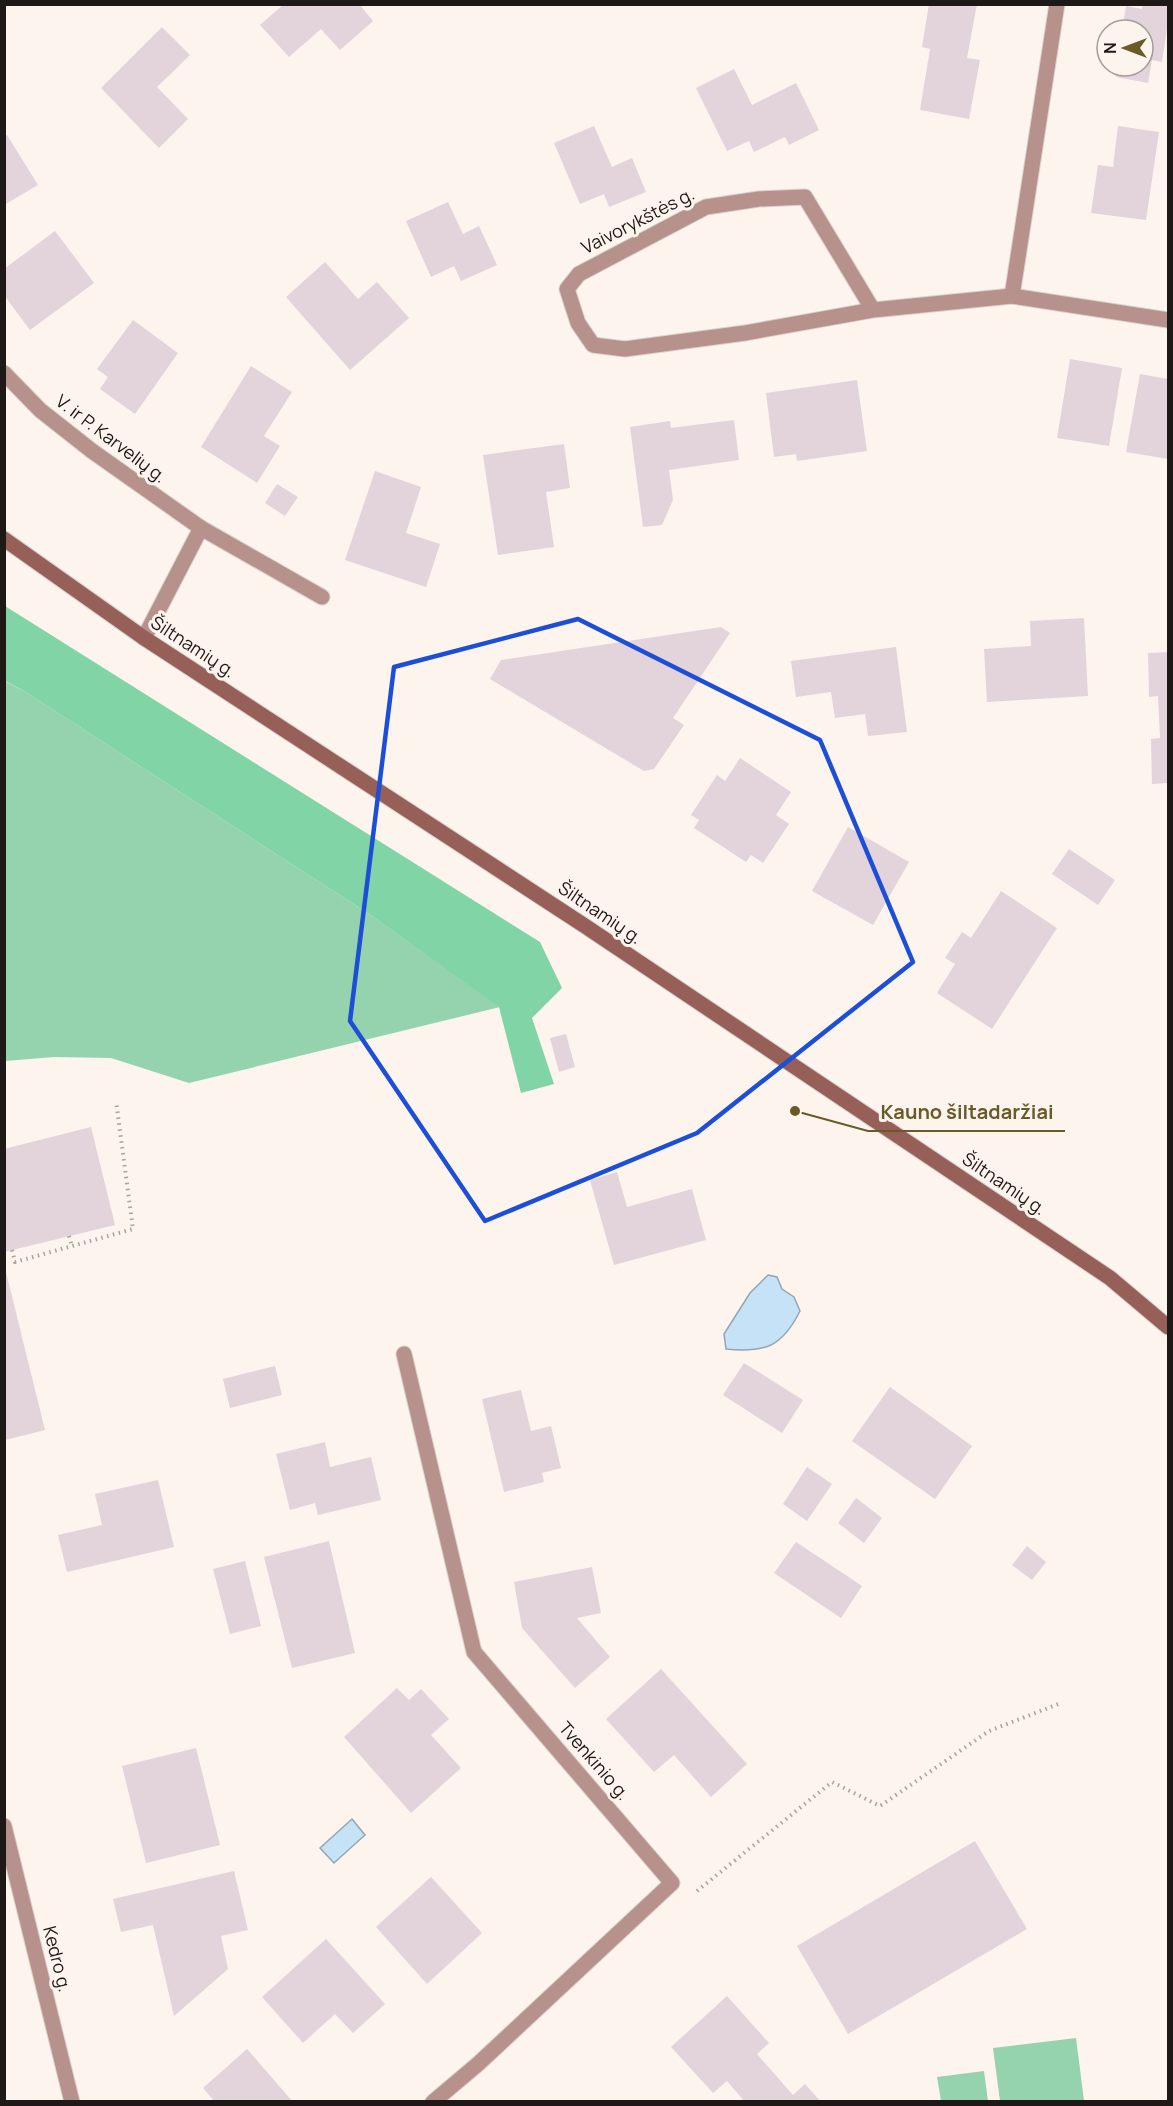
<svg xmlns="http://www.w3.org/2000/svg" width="1173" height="2106" font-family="Manrope,sans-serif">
	<rect width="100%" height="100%" fill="#fdf4ee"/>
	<g fill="#95d2ae">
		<path d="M 4,681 L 24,691 L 369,914 L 500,1007 L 189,1083 L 111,1058 L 54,1057 L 5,1061 Z"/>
		<path d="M 1076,2038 L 1084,2101 L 1000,2101 L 993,2048 Z"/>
		<path d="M 984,2071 L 988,2101 L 941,2101 L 937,2077 Z"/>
	</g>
	<path fill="#81d4a6" d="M 5,606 L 540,942 L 562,988 L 532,1018 L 554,1084 L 521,1093 L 499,1007 L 369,914 L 24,691 L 5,681 Z"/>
	<g fill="#c5e2f7" stroke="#93a6b4" stroke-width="1.5">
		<path d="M 768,1275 L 777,1277 L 782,1289 L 794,1297 L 800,1311 C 782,1347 765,1353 726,1349 L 724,1334 L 750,1293 Z"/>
		<path d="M 352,1819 L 365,1835 L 334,1863 L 320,1848 Z"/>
	</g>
	<g fill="#e3d3db">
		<path d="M 284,4 L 359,4 L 373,21 L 340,50 L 321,29 L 289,57 L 260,25 Z"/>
		<path d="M 929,4 L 977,4 L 967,58 L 980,60 L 969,119 L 920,110 L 930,49 L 922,47 Z"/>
		<path d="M 1143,4 L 1168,4 L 1168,22 L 1162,62 L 1152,60 L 1148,83 L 1116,77 L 1118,66 L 1143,66 L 1143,30 L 1122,30 L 1126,6 L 1142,9 Z"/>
		<path d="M 162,27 L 190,55 L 157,87 L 188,119 L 159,148 L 101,88 Z"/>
		<path d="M 734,69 L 752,105 L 796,83 L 819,130 L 789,145 L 785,137 L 754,152 L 749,141 L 727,151 L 696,88 Z"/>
		<path d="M 594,126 L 612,167 L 632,158 L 646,192 L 609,207 L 604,194 L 580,204 L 554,143 Z"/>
		<path d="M 1118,126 L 1159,132 L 1146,220 L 1091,213 L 1098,165 L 1113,167 Z"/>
		<path d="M 7,135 L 38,185 L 4,205 L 4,137 Z"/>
		<path d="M 448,202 L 463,234 L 479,226 L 497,265 L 461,281 L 454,266 L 431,277 L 406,221 Z"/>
		<path d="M 55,231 L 94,283 L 30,330 L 4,295 L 4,269 Z"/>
		<path d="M 325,262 L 358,299 L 377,282 L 409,318 L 350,370 L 286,297 Z"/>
		<path d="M 133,320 L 178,353 L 135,414 L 100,389 L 108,377 L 97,369 Z"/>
		<path d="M 1070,359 L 1122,368 L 1109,446 L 1057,438 Z"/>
		<path d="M 251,366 L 292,392 L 264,436 L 280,446 L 257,483 L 201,447 Z"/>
		<path d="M 1140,374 L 1168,379 L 1168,459 L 1126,452 Z"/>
		<path d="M 857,380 L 867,451 L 797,461 L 796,454 L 774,457 L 766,393 Z"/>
		<path d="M 734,420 L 739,460 L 669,470 L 673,500 L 662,525 L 643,527 L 630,427 L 670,421 L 671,428 Z"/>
		<path d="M 564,444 L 570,488 L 546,492 L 554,547 L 498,555 L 483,455 Z"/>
		<path d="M 375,471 L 421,487 L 406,533 L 440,544 L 426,587 L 345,560 Z"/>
		<path d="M 277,484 L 298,497 L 285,516 L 265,503 Z"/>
		<path d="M 1084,618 L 1088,696 L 987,702 L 984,649 L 1031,646 L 1030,621 Z"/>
		<path d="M 721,627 L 730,633 L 673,718 L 684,725 L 654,769 L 644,771 L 490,679 L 501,660 Z"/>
		<path d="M 896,647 L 907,732 L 868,736 L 865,714 L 835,718 L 831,692 L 796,697 L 791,661 Z"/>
		<path d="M 1168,652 L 1168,783 L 1152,784 L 1151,739 L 1160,738 L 1158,696 L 1149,697 L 1148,653 Z"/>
		<path d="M 740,758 L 791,792 L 776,815 L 789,824 L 763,863 L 751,855 L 746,862 L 694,828 L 699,820 L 691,815 L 717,775 L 725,781 Z"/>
		<path d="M 848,827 L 909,862 L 873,925 L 812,891 Z"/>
		<path d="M 1069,849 L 1115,880 L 1098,905 L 1052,874 Z"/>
		<path d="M 1001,891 L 1057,928 L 992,1029 L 937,993 L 955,964 L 945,958 L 962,932 L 971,938 Z"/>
		<path d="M 566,1034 L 575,1067 L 559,1072 L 550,1038 Z"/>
		<path d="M 91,1127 L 115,1225 L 4,1252 L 4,1149 Z"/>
		<path d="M 617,1172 L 627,1207 L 692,1189 L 706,1240 L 614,1265 L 590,1180 Z"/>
		<path d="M 5,1268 L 45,1430 L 5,1440 Z"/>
		<path d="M 744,1363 L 803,1400 L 782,1433 L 723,1395 Z"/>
		<path d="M 275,1366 L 282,1395 L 230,1408 L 223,1379 Z"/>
		<path d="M 890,1387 L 972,1446 L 935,1499 L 852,1441 Z"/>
		<path d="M 521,1390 L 531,1431 L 551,1426 L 561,1468 L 542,1473 L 544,1482 L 504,1492 L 482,1399 Z"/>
		<path d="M 325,1442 L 330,1467 L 371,1457 L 381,1500 L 318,1515 L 315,1503 L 290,1510 L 276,1454 Z"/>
		<path d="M 807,1467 L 832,1484 L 807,1521 L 783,1504 Z"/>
		<path d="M 158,1480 L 174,1547 L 67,1572 L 58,1535 L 102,1525 L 95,1494 Z"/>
		<path d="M 856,1498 L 882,1518 L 864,1543 L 838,1523 Z"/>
		<path d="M 329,1541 L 355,1653 L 292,1668 L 264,1557 Z"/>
		<path d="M 796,1542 L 862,1586 L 841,1618 L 774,1573 Z"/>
		<path d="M 1027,1546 L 1046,1562 L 1032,1580 L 1012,1565 Z"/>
		<path d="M 245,1561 L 261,1626 L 230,1634 L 213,1569 Z"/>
		<path d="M 592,1567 L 601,1613 L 577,1618 L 610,1657 L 575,1688 L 522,1628 L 514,1582 Z"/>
		<path d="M 661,1669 L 747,1764 L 711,1797 L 674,1755 L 654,1772 L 606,1719 Z"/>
		<path d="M 397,1688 L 409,1700 L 421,1689 L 449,1719 L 431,1735 L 461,1768 L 411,1813 L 344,1737 Z"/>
		<path d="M 196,1748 L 220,1845 L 146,1863 L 122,1766 Z"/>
		<path d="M 975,1841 L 1027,1929 L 848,2034 L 797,1946 Z"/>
		<path d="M 234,1871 L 248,1930 L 221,1936 L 228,1969 L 174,2016 L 153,1925 L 121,1932 L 113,1899 Z"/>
		<path d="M 431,1877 L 482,1933 L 427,1984 L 376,1927 Z"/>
		<path d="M 326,1939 L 385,2004 L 353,2033 L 335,2014 L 303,2043 L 262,1997 Z"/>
		<path d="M 727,1996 L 769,2043 L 757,2054 L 793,2095 L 805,2084 L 821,2102 L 745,2102 L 727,2081 L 713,2093 L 671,2047 Z"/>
		<path d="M 247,2049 L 293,2102 L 215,2102 L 203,2088 Z"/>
	</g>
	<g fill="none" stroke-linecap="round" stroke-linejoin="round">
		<defs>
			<g id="street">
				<path d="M 1012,296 L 1057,4"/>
				<path d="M 873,310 L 805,197 L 759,199 L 706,207 L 579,274 L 567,289 L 578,323 L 593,345 L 625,349 L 745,333 L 873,310 L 1012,296 L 1168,320"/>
				<path d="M 4,373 L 40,410 L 92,451 L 201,528 L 322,597"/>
				<path d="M 144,638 L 201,528"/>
				<path d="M 404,1354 L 474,1652 L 672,1883 L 478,2064 L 433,2102"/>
				<path d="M 4,1826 L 72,2102"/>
			</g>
			<path id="secondary" d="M 4,539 L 144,638 L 585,926 L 1110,1278 L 1168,1327"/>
		</defs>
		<use href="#street" stroke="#d9d1cb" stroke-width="17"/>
		<use href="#secondary" stroke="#d9d1cb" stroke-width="17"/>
		<g stroke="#a9a29d" stroke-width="4" stroke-dasharray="1.5 4.5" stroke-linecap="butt">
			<path d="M 69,1236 L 72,1246"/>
			<path d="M 12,1250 L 15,1262 L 133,1229 L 116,1101"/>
			<path d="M 697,1891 L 832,1782 L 880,1806 L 989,1731 L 1061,1703"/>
		</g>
		<use href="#street" stroke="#b7918b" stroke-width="15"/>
		<use href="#secondary" stroke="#966059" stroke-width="15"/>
	</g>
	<path fill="none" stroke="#1d4ed8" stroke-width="4.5" stroke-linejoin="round" d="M 578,619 L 820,740 L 913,962 L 697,1133 L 485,1221 L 350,1021 L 394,667 Z"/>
	<g text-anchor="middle" stroke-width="6" stroke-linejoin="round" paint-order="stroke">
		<g font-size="18" fill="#1e1916" stroke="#fdf4ee">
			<text transform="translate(638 221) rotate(-27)" y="6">Vaivorykštės g.</text>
			<text transform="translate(111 439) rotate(37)" y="6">V. ir P. Karvelių g.</text>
			<text transform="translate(193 647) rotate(33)" y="6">Šiltnamių g.</text>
			<text transform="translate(600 913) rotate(34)" y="6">Šiltnamių g.</text>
			<text transform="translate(1004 1184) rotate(34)" y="6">Šiltnamių g.</text>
			<text transform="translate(594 1761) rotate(49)" y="6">Tvenkinio g.</text>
			<text transform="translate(57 1959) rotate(76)" y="6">Kedro g.</text>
		</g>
	</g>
	<path fill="none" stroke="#685b28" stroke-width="2" d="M795 1111L868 1131H1065"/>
	<circle fill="#685b28" stroke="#fdf4ee" stroke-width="2" cx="795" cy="1111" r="6"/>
	<g font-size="20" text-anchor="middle" font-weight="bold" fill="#685b28" stroke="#fdf4ee" stroke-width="6" stroke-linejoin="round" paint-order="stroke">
		<text x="967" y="1119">Kauno šiltadaržiai</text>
	</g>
	<rect width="1173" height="2106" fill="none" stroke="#1e1916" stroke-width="12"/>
	<g transform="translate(1125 48) rotate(270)"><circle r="28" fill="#fdf4ee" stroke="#a49c98" stroke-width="1.5"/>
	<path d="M0-4.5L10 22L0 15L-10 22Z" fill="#685b28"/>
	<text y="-9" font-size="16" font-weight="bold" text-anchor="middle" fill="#1e1916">N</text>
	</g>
</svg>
